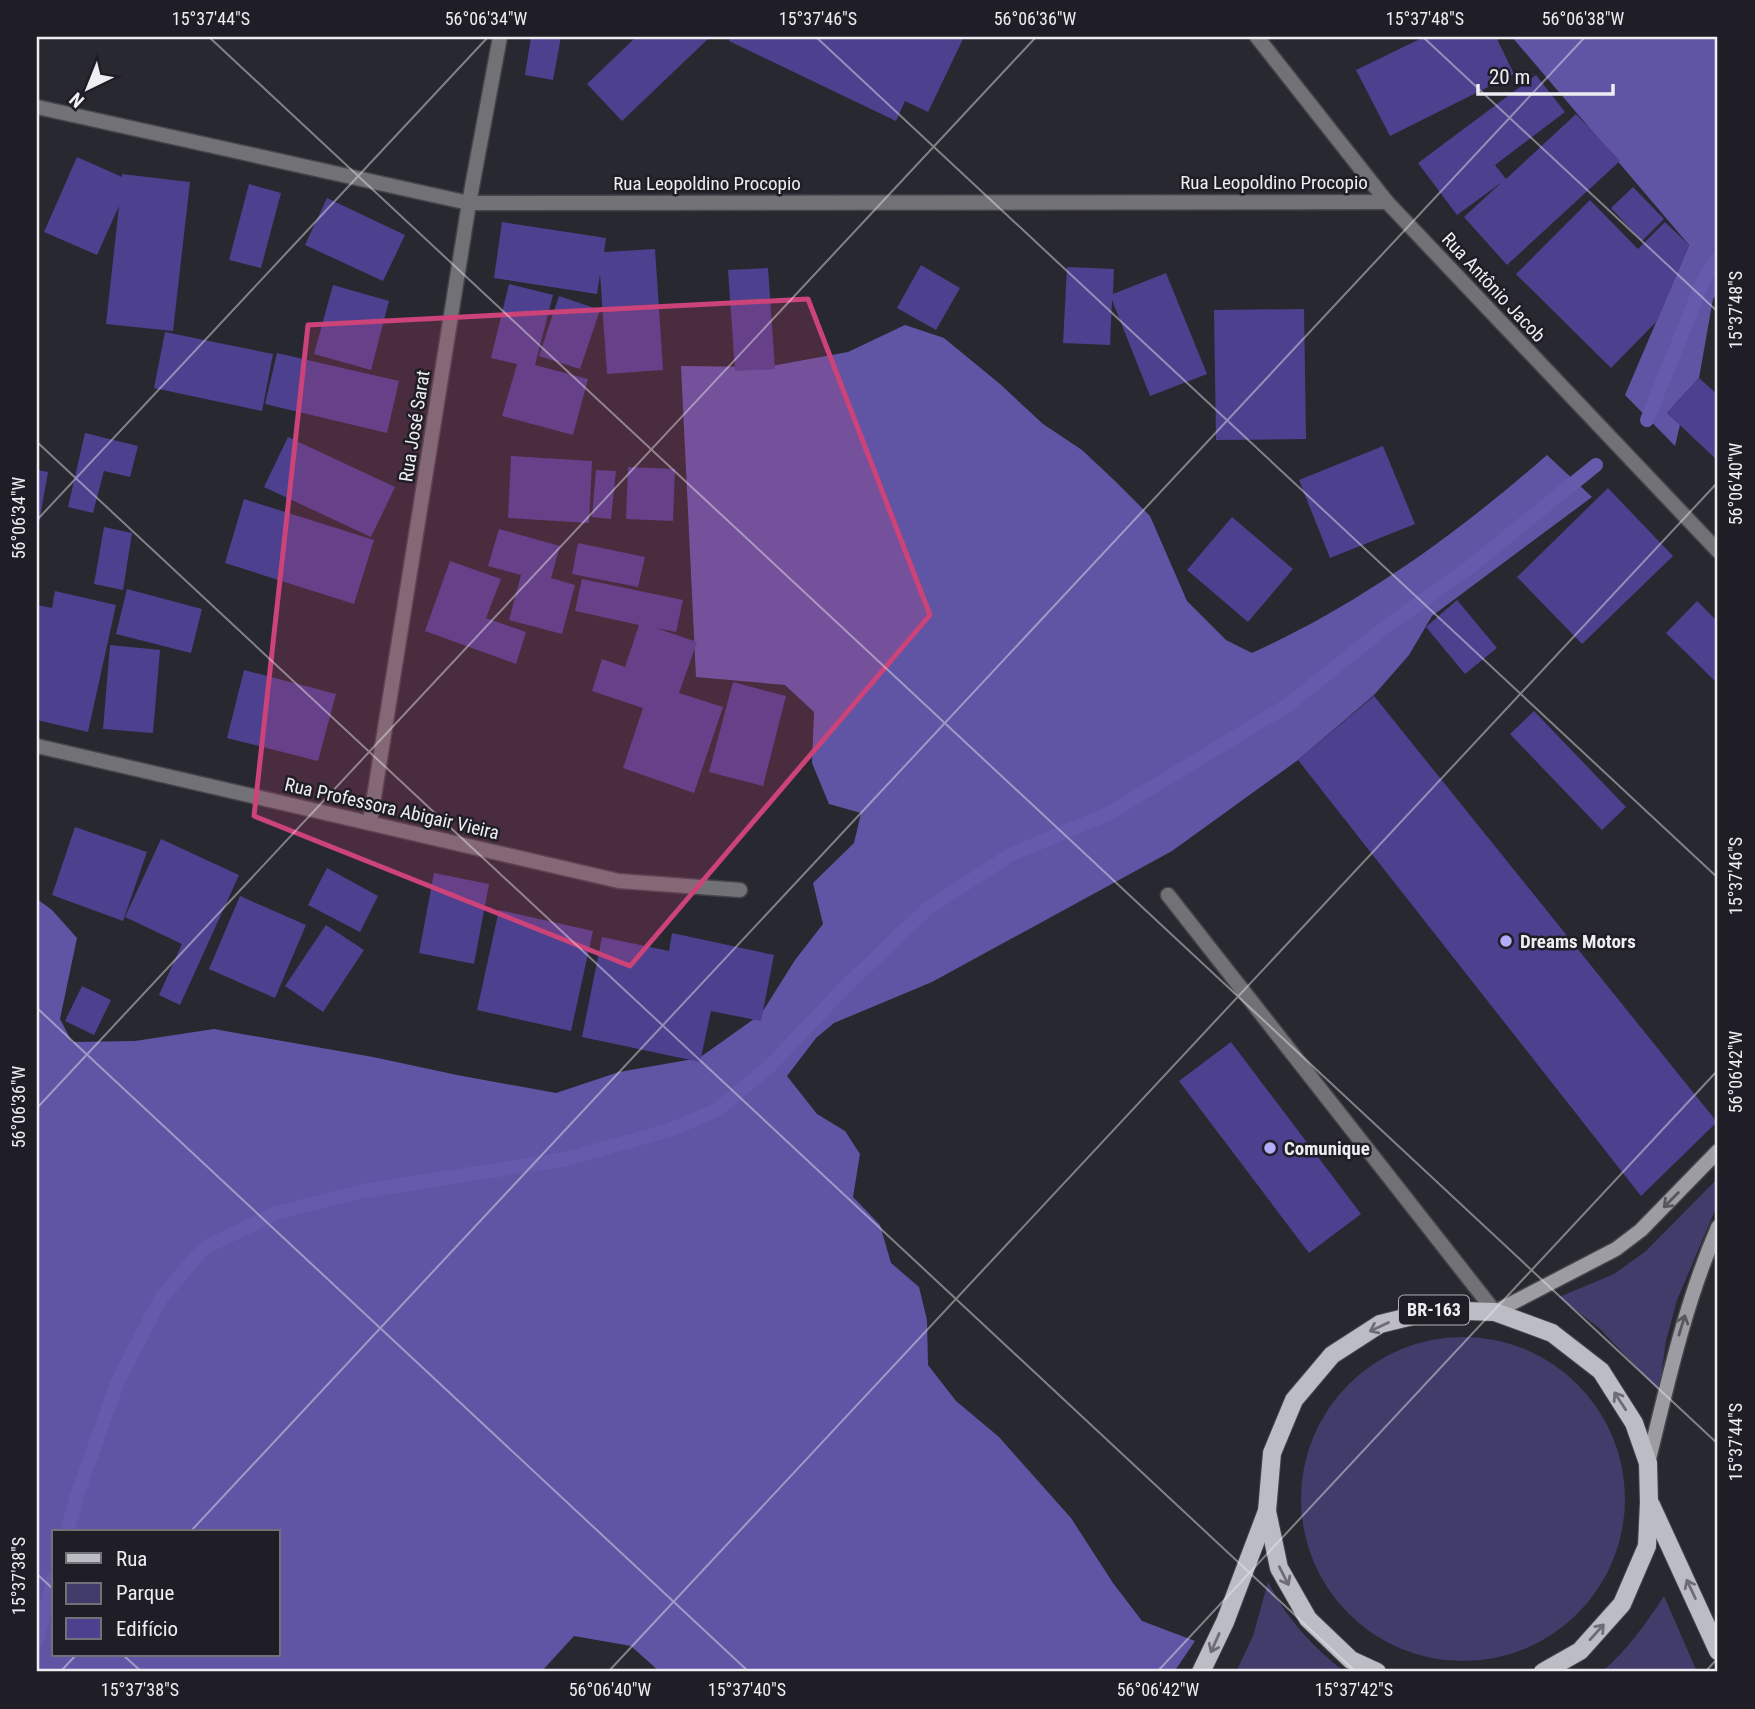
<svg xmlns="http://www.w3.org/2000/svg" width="1755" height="1709" font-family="'Roboto Condensed',sans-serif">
	<rect width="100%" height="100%" fill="#282830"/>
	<g fill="#413c6a">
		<path d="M 1718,1178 L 1718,1203 L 1677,1300 L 1666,1341 L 1659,1391 L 1600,1329 L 1559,1297 L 1614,1274 L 1646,1251 Z"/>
		<circle cx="1463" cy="1499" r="162"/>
		<path d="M 1268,1582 C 1287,1619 1312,1647 1345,1672 L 1236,1672 L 1253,1636 Z"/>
		<path d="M 1664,1596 L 1697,1672 L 1602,1672 C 1627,1650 1646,1624 1664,1596 Z"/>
	</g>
	<g fill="#6055a5" fill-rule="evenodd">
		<path d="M 1512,37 L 1718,37 L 1718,293 L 1713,299 L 1699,378 L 1667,413 L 1680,425 L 1675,446 L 1625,395 L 1689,245 Z"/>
		<path d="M 905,325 L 944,338 L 1000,384 L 1043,424 L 1082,450 L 1114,480 L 1150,516 L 1187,601 L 1226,640 L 1252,653 C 1360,604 1458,533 1547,455 L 1592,497 L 1432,616 L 1409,655 L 1374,695 L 1298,760 L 1172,851 L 932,982 L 834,1023 L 816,1038 L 787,1076 L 817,1114 L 845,1131 L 860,1154 L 853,1197 L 880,1225 L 891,1263 L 919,1287 L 927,1320 L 928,1365 L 956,1401 L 999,1437 L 1071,1518 L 1113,1583 L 1142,1621 L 1195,1641 L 1174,1672 L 660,1672 L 631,1646 L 574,1636 L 541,1672 L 37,1672 L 37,899 L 52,910 L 77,938 L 60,1019 L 72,1042 L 135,1041 L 214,1029 L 373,1057 L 457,1075 L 556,1093 L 619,1072 L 699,1058 L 761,1014 L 795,960 L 823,924 L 813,883 L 854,843 L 861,813 L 829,804 L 812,763 L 814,712 L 785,685 L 696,677 L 681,366 L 766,367 L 848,352 ZM 54,1532 L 278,1532 L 278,1655 L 54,1655 Z"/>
	</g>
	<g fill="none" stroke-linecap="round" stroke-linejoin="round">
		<g stroke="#655aab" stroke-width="14">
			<path d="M 1647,420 L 1704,279 L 1718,259"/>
			<path d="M 67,1532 L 77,1495 L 118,1381 L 161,1298 L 204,1248 L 276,1213 L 363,1191 L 566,1159 L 670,1130 L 717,1110 L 771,1065 L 847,985 L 927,909 L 1010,855 L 1108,814 L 1288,705 L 1383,629 L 1471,566 L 1596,465"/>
			<path d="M 37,1640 L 54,1577"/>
		</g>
	</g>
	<g fill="#4d408e">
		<path d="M 531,37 L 561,37 L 553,80 L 525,75 Z"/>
		<path d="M 636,37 L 710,37 L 622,121 L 587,84 Z"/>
		<path d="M 731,37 L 964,37 L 928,112 L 905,101 L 896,121 L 729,41 Z"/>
		<path d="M 1424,37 L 1496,37 L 1514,74 L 1390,136 L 1356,70 Z"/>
		<path d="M 1536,75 L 1565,112 L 1495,165 L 1506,179 L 1576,114 L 1620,161 L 1507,265 L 1464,217 L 1502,182 L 1457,215 L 1418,163 Z"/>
		<path d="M 77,157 L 122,177 L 122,174 L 190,182 L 173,331 L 106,324 L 119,206 L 97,255 L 44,232 Z"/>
		<path d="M 249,184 L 281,193 L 261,268 L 229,260 Z"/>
		<path d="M 1633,187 L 1664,219 L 1642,241 L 1611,208 Z"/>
		<path d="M 327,198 L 405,235 L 383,281 L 305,245 Z"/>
		<path d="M 1590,200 L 1638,249 L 1665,222 L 1689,245 L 1657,321 L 1611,368 L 1516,274 Z"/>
		<path d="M 502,222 L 606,238 L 604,252 L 655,249 L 663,370 L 607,374 L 600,274 L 597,294 L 494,278 Z"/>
		<path d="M 921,265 L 960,288 L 936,330 L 897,308 Z"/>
		<path d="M 1067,267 L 1114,269 L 1113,294 L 1166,273 L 1207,374 L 1150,396 L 1112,300 L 1110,345 L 1063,343 Z"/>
		<path d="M 768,268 L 775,369 L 735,371 L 728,270 Z"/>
		<path d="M 509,284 L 553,295 L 535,365 L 588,379 L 573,435 L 502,416 L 517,364 L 491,358 Z"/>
		<path d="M 333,285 L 389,301 L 371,370 L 314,354 Z"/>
		<path d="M 559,296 L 600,310 L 580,369 L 539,356 Z"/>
		<path d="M 1304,309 L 1306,439 L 1216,440 L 1214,310 Z"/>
		<path d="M 165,332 L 273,354 L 262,411 L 154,388 Z"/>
		<path d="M 277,353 L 399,381 L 387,433 L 265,404 Z"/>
		<path d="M 1699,378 L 1718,395 L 1718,461 L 1667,413 Z"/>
		<path d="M 85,433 L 138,446 L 130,477 L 104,471 L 93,513 L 68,507 Z"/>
		<path d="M 288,437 L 395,487 L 371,537 L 264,487 Z"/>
		<path d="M 1383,446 L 1415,524 L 1330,558 L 1299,480 Z"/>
		<path d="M 511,456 L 592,461 L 589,523 L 508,518 Z"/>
		<path d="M 628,467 L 675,469 L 673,521 L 626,519 Z"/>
		<path d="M 37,470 L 48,472 L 38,529 L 37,529 Z"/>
		<path d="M 596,470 L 616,471 L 611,519 L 592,517 Z"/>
		<path d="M 1608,488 L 1673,556 L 1582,644 L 1517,577 Z"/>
		<path d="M 244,499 L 374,540 L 354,604 L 225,563 Z"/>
		<path d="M 1232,517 L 1293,569 L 1248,622 L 1187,570 Z"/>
		<path d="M 104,527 L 132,533 L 123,590 L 94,584 Z"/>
		<path d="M 499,529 L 560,546 L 551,578 L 575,585 L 562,634 L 509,620 L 521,575 L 488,566 Z"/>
		<path d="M 578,543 L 645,557 L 638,587 L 572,574 Z"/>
		<path d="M 450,561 L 501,579 L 486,618 L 526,632 L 516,664 L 425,631 Z"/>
		<path d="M 582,579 L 683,600 L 676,632 L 656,628 L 697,642 L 679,693 L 723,707 L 694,793 L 623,768 L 643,708 L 592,691 L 602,659 L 625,667 L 639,625 L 575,611 Z"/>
		<path d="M 127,589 L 202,609 L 191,653 L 116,634 Z"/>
		<path d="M 55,591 L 116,605 L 88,732 L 37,720 L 37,605 L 52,608 Z"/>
		<path d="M 1457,600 L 1497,648 L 1465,674 L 1426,627 Z"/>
		<path d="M 1697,601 L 1718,622 L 1718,684 L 1666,633 Z"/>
		<path d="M 110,645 L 160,650 L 153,733 L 103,729 Z"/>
		<path d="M 244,670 L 336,694 L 318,761 L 227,738 Z"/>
		<path d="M 733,682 L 786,696 L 763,786 L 709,772 Z"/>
		<path d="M 1374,696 L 1717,1122 L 1641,1196 L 1298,760 Z"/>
		<path d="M 1534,711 L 1626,807 L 1602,830 L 1510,734 Z"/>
		<path d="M 75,827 L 147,852 L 123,921 L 52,895 Z"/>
		<path d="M 161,839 L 239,875 L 180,1005 L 159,995 L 182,944 L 125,917 Z"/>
		<path d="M 327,868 L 378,896 L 360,932 L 308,905 Z"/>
		<path d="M 434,873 L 489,884 L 474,964 L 419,953 Z"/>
		<path d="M 240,896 L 306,925 L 275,998 L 209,969 Z"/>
		<path d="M 499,910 L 593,931 L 571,1031 L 477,1010 Z"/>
		<path d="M 326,925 L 364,950 L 323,1012 L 285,986 Z"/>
		<path d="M 672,933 L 774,955 L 761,1021 L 711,1011 L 700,1062 L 582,1037 L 602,937 L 669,951 Z"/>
		<path d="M 82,986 L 111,1000 L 94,1035 L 65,1021 Z"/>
		<path d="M 1231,1042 L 1361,1214 L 1309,1253 L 1179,1081 Z"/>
	</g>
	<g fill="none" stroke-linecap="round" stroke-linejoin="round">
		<defs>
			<path id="service" d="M 1168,895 L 1495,1312"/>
			<g id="minor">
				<path d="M 1257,37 L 1387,202 L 1718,551"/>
				<path d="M 37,107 L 469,203 L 1387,202"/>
				<path d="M 37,746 L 619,881 L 740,890"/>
				<path d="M 370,822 L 469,203 L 500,37"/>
			</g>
			<g id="secondary">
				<path d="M 1495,1312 L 1616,1249 L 1641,1230 L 1718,1151"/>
				<path d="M 1648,1463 C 1668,1382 1685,1303 1718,1227"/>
			</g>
			<g id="primary">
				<path d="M 1651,1505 L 1718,1651"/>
				<path d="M 1267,1511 L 1279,1568 L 1308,1619 L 1351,1660 L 1377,1672"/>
				<path d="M 1201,1672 L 1225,1622 L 1267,1511 L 1272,1453 L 1294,1400 L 1332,1355 L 1380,1324 L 1437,1310 L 1495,1312 L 1552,1333 L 1601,1371 L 1634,1423 L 1648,1463 L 1649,1502 L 1647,1546 L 1622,1604 L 1580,1651 L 1543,1672"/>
			</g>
		</defs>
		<use href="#service" stroke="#44444b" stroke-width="17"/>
		<use href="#minor" stroke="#44444b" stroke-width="17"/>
		<use href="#secondary" stroke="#44444b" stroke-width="17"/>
		<use href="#primary" stroke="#44444b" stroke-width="20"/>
		<use href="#service" stroke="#727276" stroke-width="14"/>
		<use href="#minor" stroke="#727276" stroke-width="14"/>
		<use href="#secondary" stroke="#9c9ca2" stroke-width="14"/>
		<use href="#primary" stroke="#bcbcc5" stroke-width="18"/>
	</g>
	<defs><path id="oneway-shaft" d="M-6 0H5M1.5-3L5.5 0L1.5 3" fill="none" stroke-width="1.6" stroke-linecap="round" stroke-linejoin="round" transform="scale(1.75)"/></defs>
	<g stroke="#57575e">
		<use href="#oneway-shaft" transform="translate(1671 1200) rotate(135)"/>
		<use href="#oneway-shaft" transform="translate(1682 1325) rotate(-73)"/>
	</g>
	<g stroke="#6e6d76">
		<use href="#oneway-shaft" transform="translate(1379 1327) rotate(155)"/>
		<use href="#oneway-shaft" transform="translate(1620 1401) rotate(-123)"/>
		<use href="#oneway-shaft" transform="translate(1284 1576) rotate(63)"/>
		<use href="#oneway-shaft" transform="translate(1691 1589) rotate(-115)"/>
		<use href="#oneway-shaft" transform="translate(1597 1632) rotate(-48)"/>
		<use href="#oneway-shaft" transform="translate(1215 1643) rotate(114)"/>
	</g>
	<path fill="#cb4379" fill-opacity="0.2" stroke="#cb4379" stroke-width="5" stroke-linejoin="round" d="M 808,299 L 930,615 L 630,966 L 254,816 L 308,325 Z"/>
	<path fill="none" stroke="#ededf2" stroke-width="2" stroke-opacity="0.45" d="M 209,37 L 1718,1444M 816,37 L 1718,878M 1423,37 L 1718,312M 37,442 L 1356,1672M 37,520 L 488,37M 37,1008 L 749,1672M 37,1108 L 1036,37M 190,1532 L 1585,37M 37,1574 L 54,1590M 123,1655 L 142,1672M 60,1672 L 76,1655M 608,1672 L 1718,482M 1157,1672 L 1718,1070M 1705,1672 L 1718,1658"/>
	<g fill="#b3adf9" stroke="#1f1e26" stroke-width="2.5">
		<circle cx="1506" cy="941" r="7"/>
		<circle cx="1270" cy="1148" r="7"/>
	</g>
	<g text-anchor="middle" stroke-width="5" stroke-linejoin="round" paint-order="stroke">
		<rect fill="#1f1e26" stroke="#afafb5" stroke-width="2" x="1399" y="1295.5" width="70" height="29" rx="5"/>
		<g font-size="18" font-weight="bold" fill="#ededf2">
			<text x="1434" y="1316">BR-163</text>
		</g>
		<g font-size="19" fill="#ededf2" stroke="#1f1e26">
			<text x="1274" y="189">Rua Leopoldino Procopio</text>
			<text x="707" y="190">Rua Leopoldino Procopio</text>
			<text transform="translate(1494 287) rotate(47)" y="7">Rua Antônio Jacob</text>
			<text transform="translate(414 426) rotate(-81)" y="7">Rua José Sarat</text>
			<text transform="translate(392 808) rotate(13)" y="7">Rua Professora Abigair Vieira</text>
		</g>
		<g font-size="19" font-weight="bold" fill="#ededf2" stroke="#1f1e26" text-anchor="start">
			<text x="1520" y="948">Dreams Motors</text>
			<text x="1284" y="1155">Comunique</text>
		</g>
	</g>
	<rect width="1755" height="1709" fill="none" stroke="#1f1e26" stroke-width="77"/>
	<rect x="52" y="1530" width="228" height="126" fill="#1f1e26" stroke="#717178" stroke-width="2"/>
	<rect x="66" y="1553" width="35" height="10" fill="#bcbcc5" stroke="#717178" stroke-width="2"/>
	<text x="116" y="1566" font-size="21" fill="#ededf2">Rua</text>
	<rect x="66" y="1583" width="35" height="21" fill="#413c6a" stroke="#717178" stroke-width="2"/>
	<text x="116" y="1600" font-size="21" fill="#ededf2">Parque</text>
	<rect x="66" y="1618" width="35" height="21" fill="#4d408e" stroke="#717178" stroke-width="2"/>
	<text x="116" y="1636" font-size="21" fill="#ededf2">Edifício</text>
	<g transform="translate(88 88) rotate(223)" stroke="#1f1e26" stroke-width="5" paint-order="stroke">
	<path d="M0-5L12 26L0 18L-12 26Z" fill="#ededf2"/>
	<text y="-10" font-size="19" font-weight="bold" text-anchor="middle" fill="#ededf2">N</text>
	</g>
	<path d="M1478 84v10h135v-10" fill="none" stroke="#ededf2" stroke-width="3.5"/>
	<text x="1489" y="84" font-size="21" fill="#ededf2" stroke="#1f1e26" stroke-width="5" paint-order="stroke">20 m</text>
	<rect x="38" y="38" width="1678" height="1632" fill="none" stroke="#ededf2" stroke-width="2.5"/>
	<g font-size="18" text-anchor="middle" fill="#ededf2">
		<text x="211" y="25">15°37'44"S</text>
		<text x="486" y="25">56°06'34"W</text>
		<text x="818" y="25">15°37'46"S</text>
		<text x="1035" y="25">56°06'36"W</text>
		<text x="1425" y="25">15°37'48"S</text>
		<text x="1583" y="25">56°06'38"W</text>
		<text transform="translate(1736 310) rotate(-90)" y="6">15°37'48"S</text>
		<text transform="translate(1736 484) rotate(-90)" y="6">56°06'40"W</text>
		<text transform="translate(19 518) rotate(-90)" y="6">56°06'34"W</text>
		<text transform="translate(1736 876) rotate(-90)" y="6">15°37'46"S</text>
		<text transform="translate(1736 1072) rotate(-90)" y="6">56°06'42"W</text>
		<text transform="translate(19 1107) rotate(-90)" y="6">56°06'36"W</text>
		<text transform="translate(1736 1442) rotate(-90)" y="6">15°37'44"S</text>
		<text transform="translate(19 1576) rotate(-90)" y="6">15°37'38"S</text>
		<text x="140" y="1696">15°37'38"S</text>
		<text x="610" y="1696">56°06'40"W</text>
		<text x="747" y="1696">15°37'40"S</text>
		<text x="1158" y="1696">56°06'42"W</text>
		<text x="1354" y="1696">15°37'42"S</text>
	</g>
</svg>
